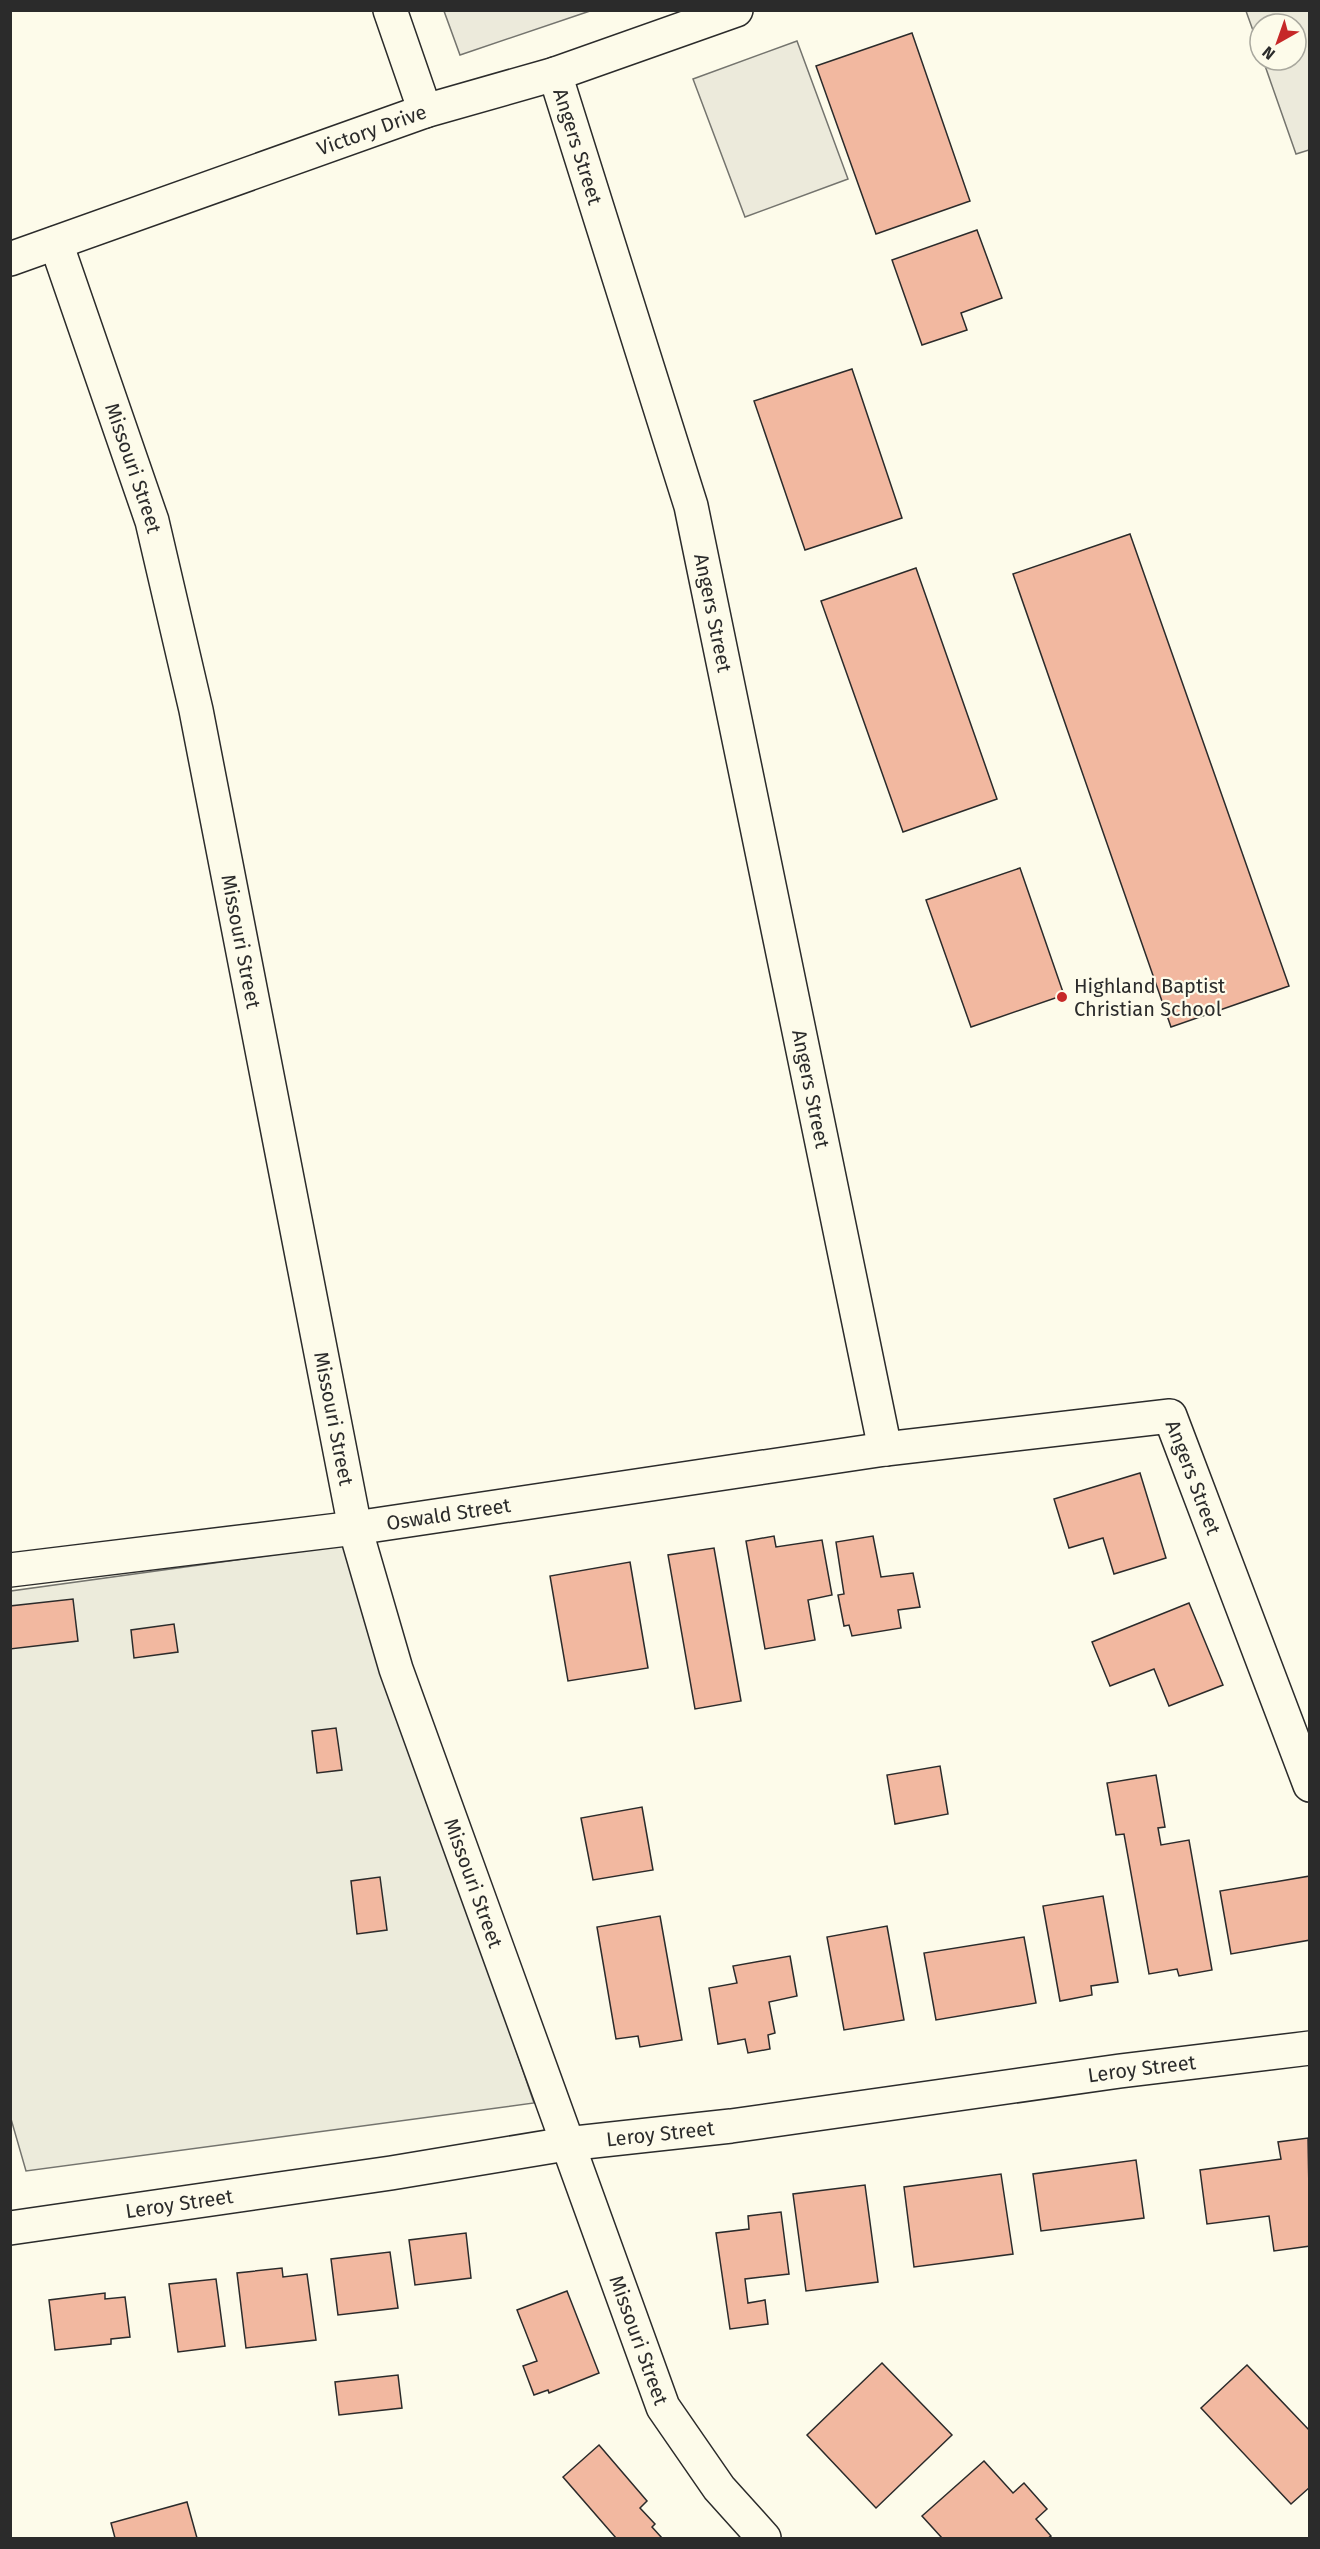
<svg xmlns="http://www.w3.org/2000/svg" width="1320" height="2549" font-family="'Fira Sans',sans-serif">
	<rect width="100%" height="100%" fill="#fdfbea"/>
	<path fill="#ecebdb" stroke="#74746e" stroke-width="1.5" d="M 344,1545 L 534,2103 L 26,2171 L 11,2119 L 11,1591 Z"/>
	<g fill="#eceadb" stroke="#74746e" stroke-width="1.5">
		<path d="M 444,11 L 444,10 L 590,11 L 460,55 Z"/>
		<path d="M 1246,11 L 1309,11 L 1309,150 L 1296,154 L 1263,60 L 1296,60 L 1296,24 L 1260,24 L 1260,50 Z"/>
		<path d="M 797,41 L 848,179 L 745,217 L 693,79 Z"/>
	</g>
	<g fill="#f2b8a0" stroke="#2b2b2b" stroke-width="1.5">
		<path d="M 912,33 L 970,201 L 876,234 L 816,66 Z"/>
		<path d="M 977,230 L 1002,298 L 961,313 L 967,330 L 922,345 L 892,260 Z"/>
		<path d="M 852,369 L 902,518 L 805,550 L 754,401 Z"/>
		<path d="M 1130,534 L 1289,986 L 1171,1027 L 1013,574 Z"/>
		<path d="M 916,568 L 997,799 L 903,832 L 821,601 Z"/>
		<path d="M 1020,868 L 1064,995 L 971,1027 L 926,900 Z"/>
		<path d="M 1140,1473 L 1166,1558 L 1114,1574 L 1103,1538 L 1069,1548 L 1054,1499 Z"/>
		<path d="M 774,1536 L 776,1547 L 822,1540 L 832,1595 L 808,1600 L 815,1640 L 765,1649 L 746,1541 Z"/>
		<path d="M 873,1536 L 881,1577 L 913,1573 L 920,1607 L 898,1610 L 901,1628 L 852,1636 L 849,1625 L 844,1626 L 838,1595 L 844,1594 L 836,1542 Z"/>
		<path d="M 714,1548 L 741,1701 L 695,1709 L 668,1555 Z"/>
		<path d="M 630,1562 L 648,1668 L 568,1681 L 550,1576 Z"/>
		<path d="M 73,1599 L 78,1641 L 10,1649 L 10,1606 Z"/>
		<path d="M 1189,1603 L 1223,1685 L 1169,1706 L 1154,1669 L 1110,1686 L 1092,1642 Z"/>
		<path d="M 174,1624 L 178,1652 L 134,1658 L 131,1630 Z"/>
		<path d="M 336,1728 L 342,1770 L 317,1773 L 312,1731 Z"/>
		<path d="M 940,1766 L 948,1814 L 895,1824 L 887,1775 Z"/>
		<path d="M 1156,1775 L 1165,1827 L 1158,1828 L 1161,1845 L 1189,1840 L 1212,1970 L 1179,1976 L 1177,1969 L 1149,1974 L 1124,1834 L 1116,1835 L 1107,1783 Z"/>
		<path d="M 642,1807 L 653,1870 L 593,1880 L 581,1818 Z"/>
		<path d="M 1310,1876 L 1310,1940 L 1231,1954 L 1220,1891 Z"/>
		<path d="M 380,1877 L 387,1930 L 357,1934 L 351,1881 Z"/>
		<path d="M 1103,1896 L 1118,1982 L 1091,1986 L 1092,1995 L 1060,2001 L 1043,1906 Z"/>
		<path d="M 660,1916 L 682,2040 L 640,2047 L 638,2036 L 616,2039 L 597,1927 Z"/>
		<path d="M 887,1926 L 904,2020 L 844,2030 L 827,1937 Z"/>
		<path d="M 1024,1937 L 1036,2003 L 936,2020 L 924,1953 Z"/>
		<path d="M 790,1956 L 797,1996 L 769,2002 L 775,2033 L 768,2035 L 770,2049 L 748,2053 L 745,2039 L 718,2044 L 709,1988 L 737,1983 L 733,1966 Z"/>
		<path d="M 1308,2138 L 1310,2246 L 1274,2251 L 1269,2216 L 1207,2224 L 1200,2170 L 1281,2159 L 1278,2142 Z"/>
		<path d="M 1136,2160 L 1144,2218 L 1041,2231 L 1033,2174 Z"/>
		<path d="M 1001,2174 L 1013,2254 L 914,2267 L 904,2187 Z"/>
		<path d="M 865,2185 L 878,2282 L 806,2291 L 793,2194 Z"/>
		<path d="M 781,2212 L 789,2274 L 745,2279 L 748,2303 L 765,2300 L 768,2324 L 730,2329 L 716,2233 L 749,2229 L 748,2216 Z"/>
		<path d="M 466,2233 L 471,2278 L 415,2285 L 409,2240 Z"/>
		<path d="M 390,2252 L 398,2308 L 338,2315 L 331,2259 Z"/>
		<path d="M 282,2268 L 283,2277 L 307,2274 L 316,2340 L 246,2348 L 237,2273 Z"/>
		<path d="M 216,2279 L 225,2346 L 178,2352 L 169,2284 Z"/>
		<path d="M 567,2291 L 599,2373 L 549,2393 L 548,2390 L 534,2395 L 523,2366 L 537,2361 L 517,2310 Z"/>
		<path d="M 105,2293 L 105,2299 L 125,2297 L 130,2337 L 111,2339 L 111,2344 L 55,2350 L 49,2300 Z"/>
		<path d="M 882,2363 L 952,2435 L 876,2508 L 807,2435 Z"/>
		<path d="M 1247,2365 L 1310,2431 L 1310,2487 L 1291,2504 L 1201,2408 Z"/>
		<path d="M 398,2375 L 402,2408 L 339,2415 L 335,2382 Z"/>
		<path d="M 599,2445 L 647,2501 L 640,2508 L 655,2524 L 652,2527 L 662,2538 L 616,2538 L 563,2477 Z"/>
		<path d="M 984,2461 L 1013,2493 L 1024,2483 L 1047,2509 L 1036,2519 L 1051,2536 L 1048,2538 L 942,2538 L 922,2516 Z"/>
		<path d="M 187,2502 L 197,2538 L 115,2538 L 111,2523 Z"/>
	</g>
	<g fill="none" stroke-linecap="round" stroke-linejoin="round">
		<defs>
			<g id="street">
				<path d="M 390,10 L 425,111"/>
				<path id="s1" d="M 555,74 L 691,506 L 885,1449"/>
				<path id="s2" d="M 56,243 L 152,521 L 196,710 L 355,1528 L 396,1669 L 663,2407 L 719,2488 L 764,2538"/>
				<path id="s3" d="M 10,259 L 425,111 L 555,74 L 736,10"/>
				<path id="s4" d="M 10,1570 L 355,1528 L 885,1449 L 1170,1416 L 1310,1785"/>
				<path id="s5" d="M 10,2228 L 391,2173 L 566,2144 L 731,2126 L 1120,2071 L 1310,2048"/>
			</g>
		</defs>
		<use href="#street" stroke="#2b2b2b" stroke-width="36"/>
		<use href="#street" stroke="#fdfbea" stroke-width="33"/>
	</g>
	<circle fill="#c62828" stroke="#fdfbea" stroke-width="2" cx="1062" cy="997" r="6"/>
	<g text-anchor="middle" stroke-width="4.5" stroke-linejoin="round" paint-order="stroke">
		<g font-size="20" fill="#2b2b2b" stroke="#fdfbea">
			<text dy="7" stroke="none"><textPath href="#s3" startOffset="384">Victory Drive</textPath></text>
			<text dy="7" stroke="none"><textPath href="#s1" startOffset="76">Angers Street</textPath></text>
			<text dy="7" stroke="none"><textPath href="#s2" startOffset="238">Missouri Street</textPath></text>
			<text dy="7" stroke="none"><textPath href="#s1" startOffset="562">Angers Street</textPath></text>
			<text dy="7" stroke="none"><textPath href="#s2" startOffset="724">Missouri Street</textPath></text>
			<text dy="7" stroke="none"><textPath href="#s1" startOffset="1048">Angers Street</textPath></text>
			<text dy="7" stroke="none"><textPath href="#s2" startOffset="1210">Missouri Street</textPath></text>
			<text dy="7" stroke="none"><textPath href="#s4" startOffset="1236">Angers Street</textPath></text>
			<text dy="7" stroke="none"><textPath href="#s4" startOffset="442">Oswald Street</textPath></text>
			<text dy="7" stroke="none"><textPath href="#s2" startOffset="1696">Missouri Street</textPath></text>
			<text dy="7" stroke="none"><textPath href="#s5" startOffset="1143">Leroy Street</textPath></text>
			<text dy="7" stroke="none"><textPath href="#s5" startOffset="657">Leroy Street</textPath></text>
			<text dy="7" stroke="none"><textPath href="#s5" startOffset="171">Leroy Street</textPath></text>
			<text dy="7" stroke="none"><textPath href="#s2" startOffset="2182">Missouri Street</textPath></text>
		</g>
		<g font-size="20" fill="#2b2b2b" stroke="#fdfbea" text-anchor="start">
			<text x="1074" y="993">Highland Baptist<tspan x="1074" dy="23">Christian School</tspan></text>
		</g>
	</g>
	<rect width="1320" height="2549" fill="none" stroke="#2b2b2b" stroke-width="24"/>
	<g transform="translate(1278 42) rotate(220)"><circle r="28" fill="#fdfbea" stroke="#a9a89e" stroke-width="1.5"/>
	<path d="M0-4.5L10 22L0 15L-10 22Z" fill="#c62828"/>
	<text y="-9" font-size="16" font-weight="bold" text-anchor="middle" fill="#2b2b2b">N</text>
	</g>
</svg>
